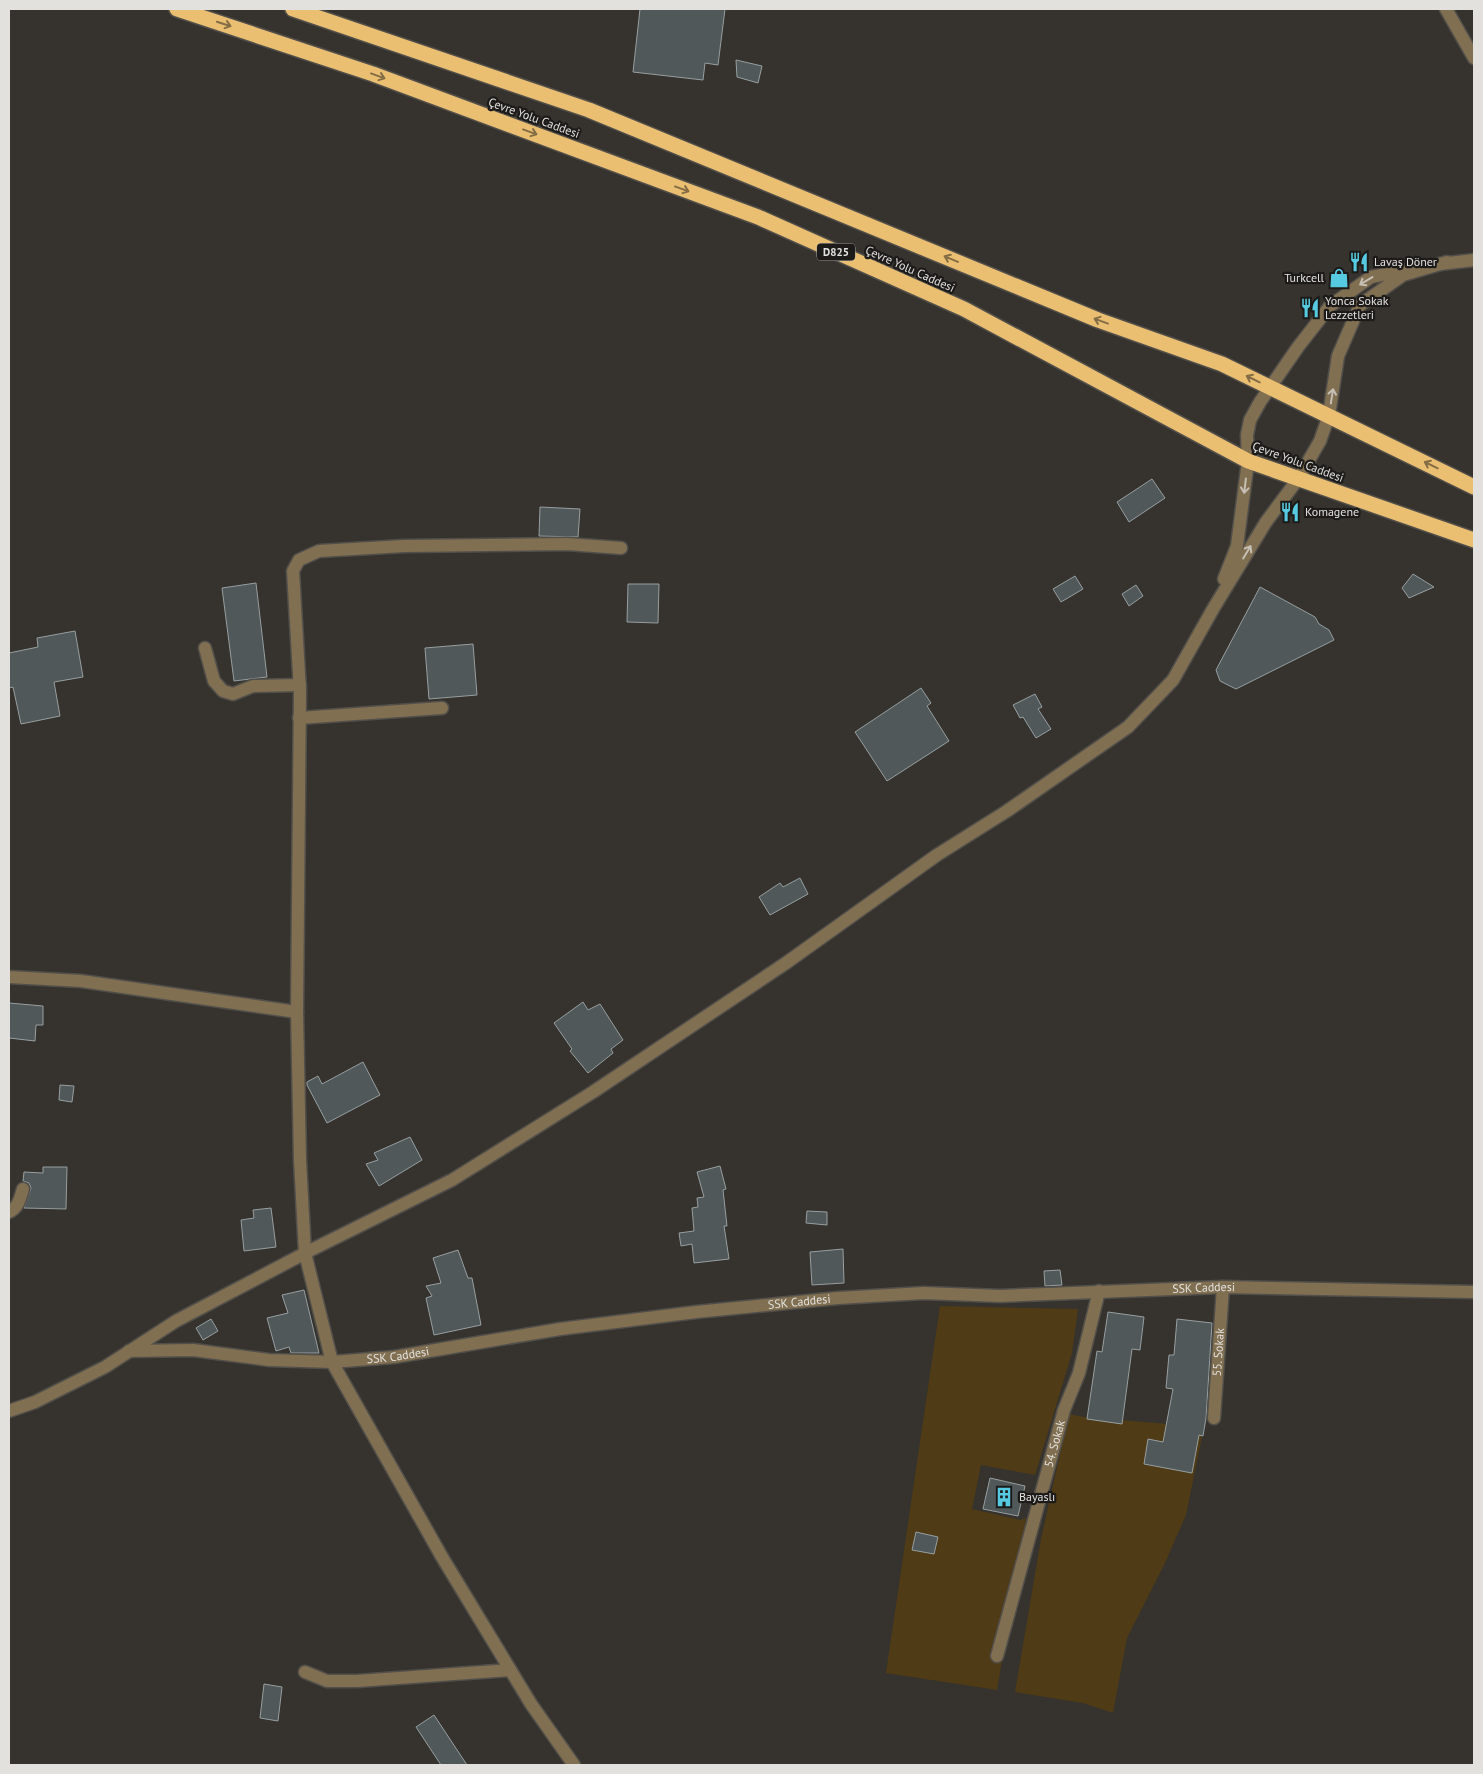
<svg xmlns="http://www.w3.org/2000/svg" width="1483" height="1774" font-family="'PT Sans',sans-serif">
	<rect width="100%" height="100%" fill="#36332e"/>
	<g fill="#4f3b15">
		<path d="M 940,1306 L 1078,1309 L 1072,1353 L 1035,1475 L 981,1465 L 972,1509 L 1020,1520 L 1026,1518 L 997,1690 L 886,1673 Z"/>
		<path d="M 1069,1414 L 1084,1417 L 1204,1427 L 1186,1515 L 1165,1563 L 1127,1638 L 1113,1713 L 1083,1703 L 1015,1692 L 1041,1539 Z"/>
	</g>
	<g fill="#51585a" stroke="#979fa1">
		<path d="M 640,9 L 725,9 L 718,65 L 705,63 L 703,80 L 633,72 Z"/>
		<path d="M 736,60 L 762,66 L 758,83 L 737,77 Z"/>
		<path d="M 1152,479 L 1165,498 L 1129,522 L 1117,502 Z"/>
		<path d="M 540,507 L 580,509 L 578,537 L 539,536 Z"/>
		<path d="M 1413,574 L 1434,587 L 1409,598 L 1402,588 Z"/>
		<path d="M 1075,576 L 1083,589 L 1061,602 L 1053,589 Z"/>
		<path d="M 256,583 L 267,677 L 234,681 L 222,588 Z"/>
		<path d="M 628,584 L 659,584 L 658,623 L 627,622 Z"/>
		<path d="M 1136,585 L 1143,596 L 1129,606 L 1122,594 Z"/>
		<path d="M 1260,587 L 1315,617 L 1319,624 L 1329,630 L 1334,640 L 1236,689 L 1220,681 L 1216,670 Z"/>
		<path d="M 75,631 L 83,677 L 54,682 L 60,716 L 21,724 L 13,687 L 9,688 L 9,653 L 38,647 L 37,638 Z"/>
		<path d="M 473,644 L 477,695 L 429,699 L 425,648 Z"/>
		<path d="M 921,688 L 931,703 L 927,706 L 949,741 L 887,781 L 855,732 Z"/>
		<path d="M 1035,694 L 1042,707 L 1038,709 L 1051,729 L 1036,738 L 1023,717 L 1020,718 L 1013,705 Z"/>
		<path d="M 800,878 L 808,894 L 770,915 L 759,897 L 780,883 L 783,887 Z"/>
		<path d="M 583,1002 L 588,1010 L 600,1004 L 623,1040 L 611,1049 L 613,1053 L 588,1073 L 570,1051 L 572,1049 L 554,1023 Z"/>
		<path d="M 9,1003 L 43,1006 L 43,1025 L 36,1025 L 35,1041 L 9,1038 Z"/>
		<path d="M 363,1062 L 380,1095 L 327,1123 L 307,1085 L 307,1082 L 318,1076 L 322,1084 Z"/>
		<path d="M 60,1085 L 74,1086 L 72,1102 L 59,1100 Z"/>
		<path d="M 410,1137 L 422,1160 L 379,1186 L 366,1164 L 378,1160 L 374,1153 Z"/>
		<path d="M 720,1166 L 726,1189 L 723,1190 L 727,1226 L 724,1226 L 729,1259 L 694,1263 L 692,1244 L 681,1246 L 679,1233 L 694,1231 L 692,1208 L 698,1207 L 697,1198 L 704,1197 L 697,1172 Z"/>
		<path d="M 43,1167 L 67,1167 L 66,1209 L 24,1208 L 31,1188 L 29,1183 L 23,1181 L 24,1172 L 43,1173 Z"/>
		<path d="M 271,1208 L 276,1247 L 244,1251 L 241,1220 L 254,1218 L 253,1210 Z"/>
		<path d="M 807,1211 L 827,1212 L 827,1225 L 806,1223 Z"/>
		<path d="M 843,1249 L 844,1283 L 812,1285 L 810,1252 Z"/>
		<path d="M 458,1250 L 468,1278 L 472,1278 L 481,1325 L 434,1335 L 426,1298 L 432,1296 L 426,1286 L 441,1283 L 433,1258 Z"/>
		<path d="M 1060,1270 L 1062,1285 L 1045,1286 L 1044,1271 Z"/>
		<path d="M 304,1290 L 319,1353 L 291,1353 L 289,1347 L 276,1351 L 267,1318 L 288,1313 L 282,1295 Z"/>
		<path d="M 1108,1312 L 1144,1317 L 1140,1350 L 1132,1349 L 1122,1424 L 1087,1419 L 1097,1351 L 1102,1352 Z"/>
		<path d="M 211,1319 L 218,1331 L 203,1340 L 196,1328 Z"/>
		<path d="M 1177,1319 L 1212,1323 L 1206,1418 L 1203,1436 L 1199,1435 L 1192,1473 L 1144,1464 L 1148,1439 L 1163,1442 L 1173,1389 L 1166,1388 L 1169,1355 L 1174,1355 Z"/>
		<path d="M 990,1478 L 1025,1486 L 1018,1516 L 983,1509 Z"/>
		<path d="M 916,1532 L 938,1537 L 934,1554 L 912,1550 Z"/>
		<path d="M 264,1684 L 282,1687 L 278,1721 L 260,1718 Z"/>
		<path d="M 434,1715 L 467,1765 L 441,1765 L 416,1727 Z"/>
	</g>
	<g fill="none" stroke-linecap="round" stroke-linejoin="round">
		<defs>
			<g id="minor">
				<path d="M 1446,9 L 1474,58"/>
				<path d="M 1440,264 L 1474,260"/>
				<path d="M 1224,579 L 1237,546 L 1248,461 L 1247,435 L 1250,420 L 1260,402 L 1298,347 L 1330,306 L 1371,277 L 1406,270"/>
				<path d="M 205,648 L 214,681 L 223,691 L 233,694 L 253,686 L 300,685"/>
				<path d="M 299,718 L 442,708"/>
				<path d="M 9,977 L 81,981 L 297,1012"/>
				<path d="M 9,1212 C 18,1208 20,1199 23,1189"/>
				<path id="s1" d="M 129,1351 L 193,1350 L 269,1360 L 332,1362 L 394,1357 L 560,1329 L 696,1312 L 838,1298 L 924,1293 L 1000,1296 L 1223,1287 L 1474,1292"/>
				<path d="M 9,1411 L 35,1402 L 105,1367 L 176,1321 L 311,1250 L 452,1180 L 593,1092 L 786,963 L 937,855 L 1007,811 L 1128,727 L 1173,680 L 1213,609 L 1266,522 L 1298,479 L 1320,441 L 1329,415 L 1338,356 L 1360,305 L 1403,275 L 1447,262"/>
				<path id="s2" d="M 1214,1418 L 1223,1287"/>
				<path id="s3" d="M 997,1656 L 1064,1410 L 1079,1373 L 1099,1291"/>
				<path d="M 305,1672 L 327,1681 L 357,1681 L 510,1670"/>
				<path d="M 574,1765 L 531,1704 L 442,1557 L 332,1362 L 305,1253 L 300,1160 L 297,1012 L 300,691 L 293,571 L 299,560 L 319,551 L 404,546 L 567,544 L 621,548"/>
			</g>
			<g id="highway">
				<path d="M 177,9 L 373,74 L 758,217 L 964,309 L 1248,461 L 1474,540"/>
				<path d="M 293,9 L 589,110 L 1098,320 L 1222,364 L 1474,487"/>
			</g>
		</defs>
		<use href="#minor" stroke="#524f4a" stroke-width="15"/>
		<use href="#highway" stroke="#524f4a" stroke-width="18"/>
		<use href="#minor" stroke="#806f51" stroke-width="12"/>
		<use href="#highway" stroke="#ebbf71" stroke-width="15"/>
	</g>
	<defs><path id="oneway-shaft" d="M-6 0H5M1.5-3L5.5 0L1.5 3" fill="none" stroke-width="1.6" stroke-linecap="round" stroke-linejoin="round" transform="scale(1.25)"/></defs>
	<g stroke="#846d45">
		<use href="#oneway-shaft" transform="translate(224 24) rotate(18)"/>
		<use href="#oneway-shaft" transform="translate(378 76) rotate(20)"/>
		<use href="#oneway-shaft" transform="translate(530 132) rotate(20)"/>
		<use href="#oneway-shaft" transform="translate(682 189) rotate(20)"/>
		<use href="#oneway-shaft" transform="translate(951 259) rotate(-157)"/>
		<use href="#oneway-shaft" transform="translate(1101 321) rotate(-160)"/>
		<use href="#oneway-shaft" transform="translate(1253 379) rotate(-154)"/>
		<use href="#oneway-shaft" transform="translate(1431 465) rotate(-154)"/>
	</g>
	<g stroke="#c5bfb4">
		<use href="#oneway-shaft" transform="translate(1366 281) rotate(149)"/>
		<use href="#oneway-shaft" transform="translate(1332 396) rotate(-81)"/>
		<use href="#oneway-shaft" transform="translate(1245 486) rotate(97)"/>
		<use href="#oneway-shaft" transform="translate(1247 552) rotate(-59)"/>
	</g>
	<defs>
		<symbol id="restaurant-bare" viewBox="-9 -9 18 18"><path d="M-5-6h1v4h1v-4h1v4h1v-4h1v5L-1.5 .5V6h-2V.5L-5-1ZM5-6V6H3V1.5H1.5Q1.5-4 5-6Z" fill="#55cae0" stroke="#1c1b19" stroke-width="2.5" paint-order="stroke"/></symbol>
		<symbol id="shop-bare" viewBox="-9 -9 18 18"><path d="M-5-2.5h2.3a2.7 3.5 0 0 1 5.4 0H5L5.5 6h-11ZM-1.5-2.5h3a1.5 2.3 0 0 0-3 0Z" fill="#55cae0" stroke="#1c1b19" stroke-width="2.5" paint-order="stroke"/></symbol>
		<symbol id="building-bare" viewBox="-9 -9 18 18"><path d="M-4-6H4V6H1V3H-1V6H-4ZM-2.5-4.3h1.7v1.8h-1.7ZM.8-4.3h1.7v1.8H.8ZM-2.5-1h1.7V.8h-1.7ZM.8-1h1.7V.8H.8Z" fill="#55cae0" stroke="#1c1b19" stroke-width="2.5" paint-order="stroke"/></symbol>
	</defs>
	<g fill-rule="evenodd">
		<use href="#restaurant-bare" x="1345" y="248" width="28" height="28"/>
		<use href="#shop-bare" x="1325" y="264" width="28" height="28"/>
		<use href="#restaurant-bare" x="1296" y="294" width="28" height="28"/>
		<use href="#restaurant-bare" x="1276" y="498" width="28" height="28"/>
		<use href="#building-bare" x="990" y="1483" width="28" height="28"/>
	</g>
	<g text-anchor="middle" stroke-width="4.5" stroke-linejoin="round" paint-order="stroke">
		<rect fill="#1c1b19" stroke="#a7a6a3" stroke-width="1" x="817" y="243.5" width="38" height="17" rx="4"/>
		<g font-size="11" font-weight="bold" fill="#e3e1de">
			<text x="836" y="256">D825</text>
		</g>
		<g font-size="12" fill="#e3e1de" stroke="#1c1b19">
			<text transform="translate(534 118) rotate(20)" y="4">Çevre Yolu Caddesi</text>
			<text transform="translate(910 269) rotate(24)" y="4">Çevre Yolu Caddesi</text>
			<text transform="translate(1298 462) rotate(20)" y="4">Çevre Yolu Caddesi</text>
			<text dy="4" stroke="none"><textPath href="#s1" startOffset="1080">SSK Caddesi</textPath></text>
			<text dy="4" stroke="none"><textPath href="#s1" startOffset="675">SSK Caddesi</textPath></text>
			<text dy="4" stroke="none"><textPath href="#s2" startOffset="66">55. Sokak</textPath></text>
			<text dy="4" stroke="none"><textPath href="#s1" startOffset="270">SSK Caddesi</textPath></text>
			<text dy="4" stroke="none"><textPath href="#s3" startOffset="220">54. Sokak</textPath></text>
		</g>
		<g font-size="12" fill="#e3e1de" stroke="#1c1b19" text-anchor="start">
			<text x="1374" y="266">Lavaş Döner</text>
			<text x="1324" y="282" text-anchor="end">Turkcell</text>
			<text x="1325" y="305">Yonca Sokak<tspan x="1325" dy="14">Lezzetleri</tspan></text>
			<text x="1305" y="516">Komagene</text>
			<text x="1019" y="1501">Bayaslı</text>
		</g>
	</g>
	<rect width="1483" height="1774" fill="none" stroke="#e3e1de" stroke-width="20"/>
</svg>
